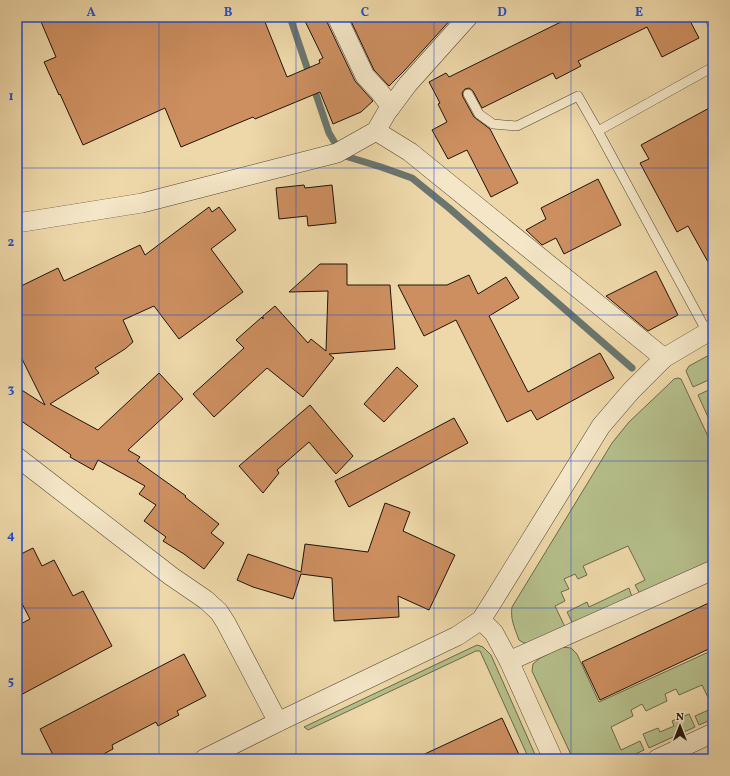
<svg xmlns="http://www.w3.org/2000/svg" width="730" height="776" font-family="Vollkorn,serif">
	<rect width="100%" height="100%" fill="#eed8a9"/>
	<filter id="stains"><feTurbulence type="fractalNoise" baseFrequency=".005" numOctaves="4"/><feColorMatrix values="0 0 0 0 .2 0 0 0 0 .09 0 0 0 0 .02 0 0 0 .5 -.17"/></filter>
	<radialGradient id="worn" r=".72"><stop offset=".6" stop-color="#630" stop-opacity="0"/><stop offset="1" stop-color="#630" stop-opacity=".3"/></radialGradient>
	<g fill="#b5bf8b" stroke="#6a6a4a">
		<path d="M 713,353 L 713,378 L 693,387 L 686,371 L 689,366 Z"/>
		<path d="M 678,378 L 681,379 L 713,447 L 713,561 L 640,594 L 635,585 L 645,580 L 628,546 L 583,566 L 587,575 L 578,579 L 575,574 L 564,579 L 569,589 L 561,592 L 565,601 L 555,606 L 565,627 L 530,643 L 524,643 L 519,640 C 515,629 510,619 512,607 L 612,443 L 629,422 L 669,384 L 674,379 Z"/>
		<path d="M 713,388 L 713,428 L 698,395 Z"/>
		<path d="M 629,588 L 632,597 L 573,624 L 567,612 L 587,602 L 589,607 Z"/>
		<path d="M 477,645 L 483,647 L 491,655 L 537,759 L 529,759 L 480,651 L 476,651 L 308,730 L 304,727 Z"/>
		<path d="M 562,647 L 571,648 L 577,654 L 599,702 L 713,650 L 713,719 L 699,725 L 695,716 L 713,708 L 702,685 L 679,695 L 676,689 L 665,694 L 667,701 L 646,711 L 642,704 L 631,710 L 633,716 L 611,727 L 621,750 L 640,741 L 644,750 L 625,759 L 573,759 L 532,671 L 533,664 L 540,658 Z"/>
		<path d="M 689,714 L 695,727 L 649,748 L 643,734 L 658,728 L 660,732 L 674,726 L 672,721 Z"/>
	</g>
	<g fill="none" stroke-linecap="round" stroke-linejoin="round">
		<path stroke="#6a766e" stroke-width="7" d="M 290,17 L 329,133 L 335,143 L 345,156 L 381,167 L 412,178 L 449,208 L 632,368"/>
	</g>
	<g fill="#cd8f60" stroke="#1e140a">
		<path d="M 39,17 L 263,17 L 287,77 L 320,63 L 319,60 L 323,58 L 303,17 L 326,17 L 327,22 L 355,81 L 373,101 L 361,112 L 333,124 L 320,92 L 255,119 L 253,117 L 181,147 L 165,108 L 83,145 L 60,94 L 59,95 L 44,62 L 56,57 Z"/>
		<path d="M 349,17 L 453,17 L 405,70 L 389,86 L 374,70 Z"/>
		<path d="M 571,17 L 688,17 L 699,38 L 662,57 L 647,27 L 578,61 L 581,66 L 556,79 L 553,73 L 482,108 L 473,91 L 469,88 L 465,89 L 462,93 L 463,97 L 474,117 L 490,129 L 518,183 L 491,197 L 467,150 L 448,159 L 432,130 L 447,122 L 438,104 L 440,103 L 429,82 L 446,73 L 449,77 Z"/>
		<path d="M 713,106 L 713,271 L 688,226 L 677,232 L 640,163 L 649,159 L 641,145 Z"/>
		<path d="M 598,179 L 621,225 L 564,254 L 556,238 L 542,245 L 526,230 L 546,219 L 541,208 Z"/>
		<path d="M 304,185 L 305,188 L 332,185 L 336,223 L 308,226 L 307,216 L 279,219 L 276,188 Z"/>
		<path d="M 209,207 L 212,212 L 219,207 L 236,230 L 211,249 L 243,292 L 179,339 L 154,306 L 123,320 L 133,342 L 125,349 L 95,368 L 99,373 L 50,404 L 98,430 L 159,373 L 183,399 L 128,450 L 140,457 L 137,461 L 186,496 L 185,497 L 219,524 L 211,533 L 224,543 L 204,569 L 184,554 L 163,541 L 166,537 L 144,521 L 156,505 L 139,494 L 145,486 L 98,460 L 93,470 L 70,457 L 71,455 L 17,418 L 17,387 L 45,405 L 17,349 L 17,288 L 58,268 L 64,281 L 140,245 L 145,255 Z"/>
		<path d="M 320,264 L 347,264 L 347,285 L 390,285 L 395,349 L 329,354 L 334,358 L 303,397 L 267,368 L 214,417 L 193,394 L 244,348 L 236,340 L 262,317 L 263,319 L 263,316 L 275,306 L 308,343 L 311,339 L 326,351 L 328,291 L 289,292 Z"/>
		<path d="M 656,271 L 678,315 L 648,331 L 606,296 Z"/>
		<path d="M 469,275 L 478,294 L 506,277 L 519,298 L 489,316 L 528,392 L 600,353 L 614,378 L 537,420 L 531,410 L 507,422 L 456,320 L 424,336 L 398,285 L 447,285 Z"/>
		<path d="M 397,367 L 418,386 L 384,422 L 364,404 Z"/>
		<path d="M 310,405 L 353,456 L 336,474 L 309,442 L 277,470 L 279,473 L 263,493 L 239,466 Z"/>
		<path d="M 454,418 L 468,443 L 349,507 L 335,481 Z"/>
		<path d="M 385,503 L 410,512 L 403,531 L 455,555 L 429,610 L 398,596 L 399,617 L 334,621 L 332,578 L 301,574 L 293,599 L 253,587 L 237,580 L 248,554 L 301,572 L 305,544 L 368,552 Z"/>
		<path d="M 33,548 L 42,566 L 54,560 L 73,596 L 83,591 L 112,646 L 17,697 L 17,626 L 30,619 L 17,594 L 17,556 Z"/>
		<path d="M 713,601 L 713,647 L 600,700 L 582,662 Z"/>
		<path d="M 184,654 L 206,696 L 177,711 L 179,715 L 158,726 L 156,722 L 112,745 L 113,749 L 94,759 L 55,759 L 40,729 Z"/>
		<path d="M 502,718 L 521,759 L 414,759 Z"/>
	</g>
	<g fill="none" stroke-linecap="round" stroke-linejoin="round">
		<defs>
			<g id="service">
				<path d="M 709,17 L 713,26"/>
				<path d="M 468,94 L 479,114 L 493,124 L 517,126 L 578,96 L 598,131 L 707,332"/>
				<path d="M 598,131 L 713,67"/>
			</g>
			<g id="minor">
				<path d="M 337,17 L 365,76 L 379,91 L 391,107"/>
				<path d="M 376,131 L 410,152 L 664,358 L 713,329"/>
				<path d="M 17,223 L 142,203 L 337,153 L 376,131 L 387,112 L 408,84 L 468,17"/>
				<path d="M 17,457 L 171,576 L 206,600 L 219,612 L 226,623 L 278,722"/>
				<path d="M 481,620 L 494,633 L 509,661 L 553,759"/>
				<path d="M 509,661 L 713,570"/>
				<path d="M 204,759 L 278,722 L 457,636 L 481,620 L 493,601 L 601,426 L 631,391 L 664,358"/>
				<path d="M 657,759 L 713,733"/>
			</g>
		</defs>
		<use href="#service" stroke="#524532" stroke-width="10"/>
		<use href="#minor" stroke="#524532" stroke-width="20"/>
		<use href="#service" stroke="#f4e6c7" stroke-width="9"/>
		<use href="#minor" stroke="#f4e6c7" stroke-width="19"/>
	</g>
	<path fill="none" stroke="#1d4ed8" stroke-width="1" stroke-opacity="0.55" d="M 159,17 L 159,759M 296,17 L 296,759M 434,17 L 434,759M 571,17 L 571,759M 17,168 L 713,168M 17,315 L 713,315M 17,461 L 713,461M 17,608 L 713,608"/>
	<rect width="730" height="776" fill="none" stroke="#eed8a9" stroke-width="44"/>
	<g transform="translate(680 726)" stroke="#f4e6c7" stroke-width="3" paint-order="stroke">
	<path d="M0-3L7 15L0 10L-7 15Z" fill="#1e140a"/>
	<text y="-6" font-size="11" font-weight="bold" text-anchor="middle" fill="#1e140a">N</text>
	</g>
	<rect x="22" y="22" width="686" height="732" fill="none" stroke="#1d4ed8" stroke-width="1.5"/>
	<g font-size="13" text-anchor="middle" font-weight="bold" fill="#1d4ed8">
		<text x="91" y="16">A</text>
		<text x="228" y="16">B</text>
		<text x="365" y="16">C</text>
		<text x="502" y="16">D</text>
		<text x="639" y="16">E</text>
		<text x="11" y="100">1</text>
		<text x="11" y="246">2</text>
		<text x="11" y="393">3</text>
		<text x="11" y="539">4</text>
		<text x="11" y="685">5</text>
	</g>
	<rect width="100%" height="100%" filter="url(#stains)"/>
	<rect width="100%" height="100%" fill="url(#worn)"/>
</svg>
